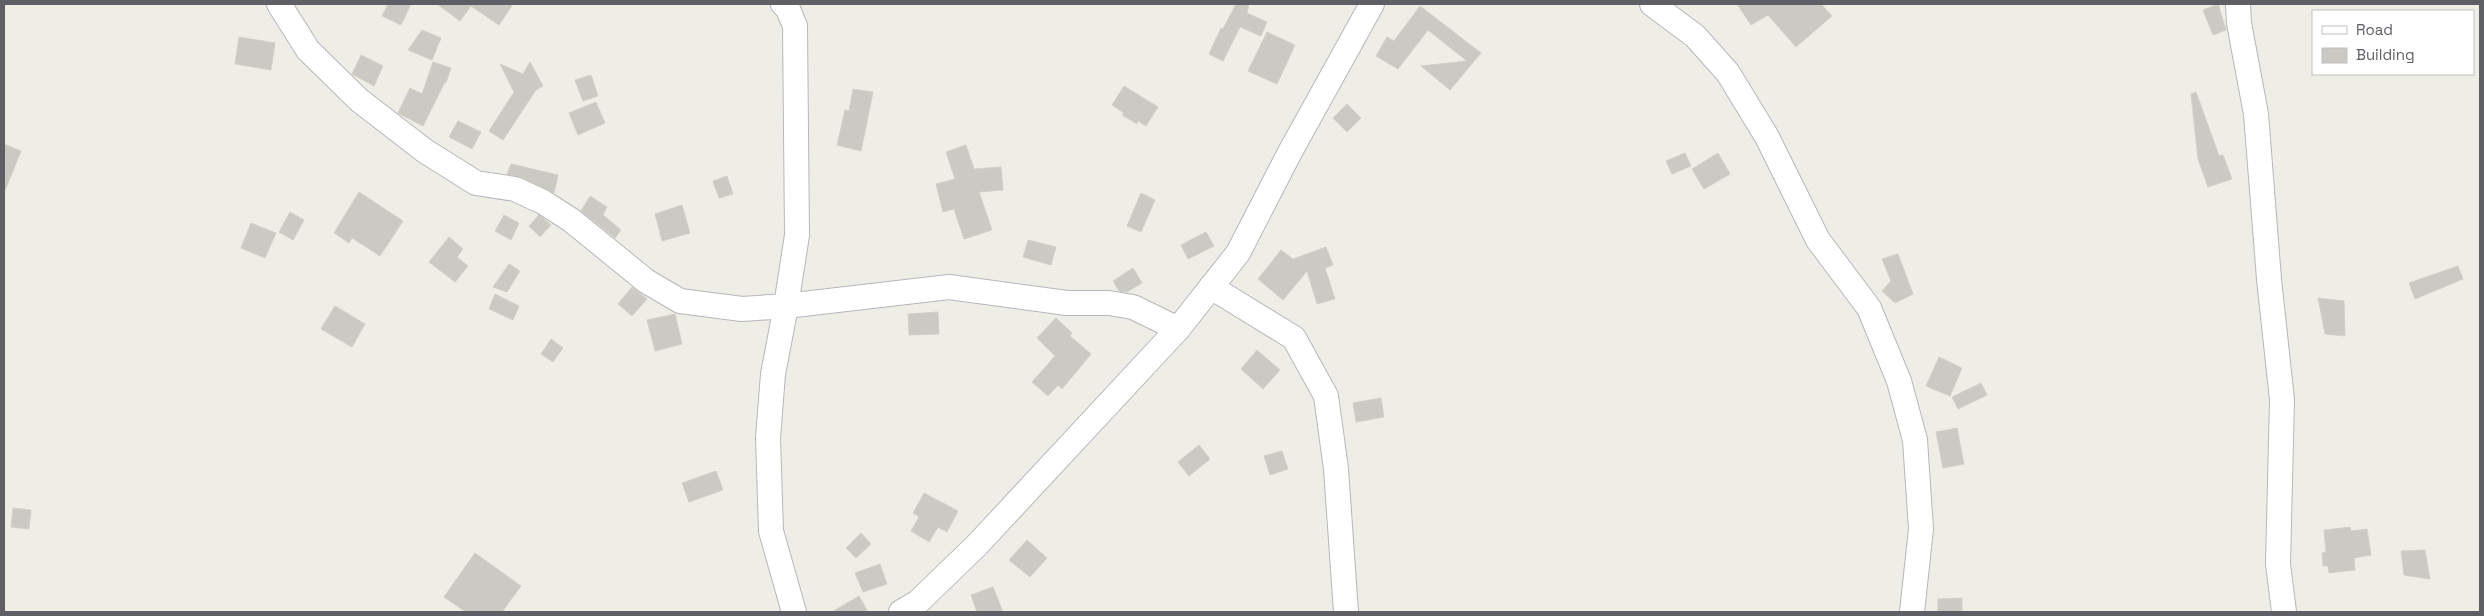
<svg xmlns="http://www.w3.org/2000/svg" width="2484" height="616" font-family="'Space Grotesk',sans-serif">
	<rect width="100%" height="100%" fill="#efeee6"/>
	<g fill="#cac9c3" stroke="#d3d1c5">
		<path d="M 388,4 L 411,4 L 401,25 L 382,16 Z"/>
		<path d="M 437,4 L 513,4 L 499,25 L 471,6 L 460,21 Z"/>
		<path d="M 1236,4 L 1249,4 L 1247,13 L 1267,22 L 1261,36 L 1240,27 L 1223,61 L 1209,54 L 1221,28 L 1223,29 Z"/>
		<path d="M 1737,4 L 1821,4 L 1832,16 L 1796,47 L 1768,15 L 1751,25 Z"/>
		<path d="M 2218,4 L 2226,30 L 2213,35 L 2203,10 Z"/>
		<path d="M 1420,6 L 1481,53 L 1450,90 L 1421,66 L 1467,61 L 1428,30 L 1398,69 L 1376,56 L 1387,37 L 1394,41 Z"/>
		<path d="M 422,30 L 441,38 L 432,60 L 408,50 Z"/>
		<path d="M 1267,32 L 1295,45 L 1277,84 L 1248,71 Z"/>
		<path d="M 239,37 L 275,43 L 271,70 L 235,64 Z"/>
		<path d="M 361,55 L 383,66 L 374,86 L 352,74 Z"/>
		<path d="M 433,62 L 451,68 L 446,83 L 445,82 L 423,126 L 398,113 L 410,88 L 422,94 Z"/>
		<path d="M 530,62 L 543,86 L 536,90 L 503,140 L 489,131 L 514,92 L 500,64 L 523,74 Z"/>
		<path d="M 591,75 L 598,96 L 583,101 L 575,80 Z"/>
		<path d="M 1124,86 L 1158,107 L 1146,126 L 1138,121 L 1137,124 L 1122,115 L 1124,113 L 1112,105 Z"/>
		<path d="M 853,89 L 873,92 L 861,151 L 837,145 L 845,110 L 849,111 Z"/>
		<path d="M 2196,92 L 2219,156 L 2223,155 L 2232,179 L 2208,187 L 2198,159 L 2191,94 Z"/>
		<path d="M 596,102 L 605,123 L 578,135 L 569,113 Z"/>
		<path d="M 1347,104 L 1361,118 L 1347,132 L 1333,118 Z"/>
		<path d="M 458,121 L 481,132 L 472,149 L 449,137 Z"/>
		<path d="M 4,144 L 21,151 L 4,193 Z"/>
		<path d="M 966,145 L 974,169 L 1001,167 L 1003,190 L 979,192 L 992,230 L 964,239 L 954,209 L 943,212 L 936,184 L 955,179 L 946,152 Z"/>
		<path d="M 1685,153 L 1691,166 L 1672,174 L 1666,161 Z"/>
		<path d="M 1718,153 L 1730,174 L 1704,189 L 1692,169 Z"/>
		<path d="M 511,164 L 558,175 L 554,193 L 521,177 L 507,174 Z"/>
		<path d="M 727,176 L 733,194 L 719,198 L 713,181 Z"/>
		<path d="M 359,192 L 403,221 L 380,256 L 352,238 L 349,243 L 334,233 Z"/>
		<path d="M 1141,193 L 1155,200 L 1141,232 L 1127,226 Z"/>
		<path d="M 590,196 L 607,207 L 603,215 L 621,230 L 615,238 L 581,211 Z"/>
		<path d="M 682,205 L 690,233 L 662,241 L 655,214 Z"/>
		<path d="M 290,212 L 304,220 L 293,240 L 279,232 Z"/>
		<path d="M 504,215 L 519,223 L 511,240 L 495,231 Z"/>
		<path d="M 539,215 L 551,225 L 540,237 L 529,226 Z"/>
		<path d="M 251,223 L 276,233 L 265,258 L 241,248 Z"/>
		<path d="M 1206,232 L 1214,246 L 1188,259 L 1181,245 Z"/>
		<path d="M 449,237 L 463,249 L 457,257 L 468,266 L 455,282 L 429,262 Z"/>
		<path d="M 1028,240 L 1056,247 L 1051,265 L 1023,257 Z"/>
		<path d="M 1326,247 L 1333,265 L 1325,268 L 1335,299 L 1317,304 L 1307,271 L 1283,300 L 1258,279 L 1281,250 L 1293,259 Z"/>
		<path d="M 1898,254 L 1913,294 L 1895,303 L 1882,291 L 1891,281 L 1882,259 Z"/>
		<path d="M 509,264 L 520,271 L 507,292 L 493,287 Z"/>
		<path d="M 2458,266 L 2463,279 L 2415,299 L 2409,283 Z"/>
		<path d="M 1133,268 L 1142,283 L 1127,292 L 1119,291 L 1113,281 Z"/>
		<path d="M 632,287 L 647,299 L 632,316 L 618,304 Z"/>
		<path d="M 495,294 L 519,306 L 513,320 L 489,309 Z"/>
		<path d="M 2318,298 L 2344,301 L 2345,336 L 2325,334 Z"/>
		<path d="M 335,306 L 365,324 L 352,347 L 321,329 Z"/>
		<path d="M 938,312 L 939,334 L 909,335 L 908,314 Z"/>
		<path d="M 675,314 L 682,344 L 655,351 L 647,320 Z"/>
		<path d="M 1056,318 L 1072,333 L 1070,336 L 1091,354 L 1062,389 L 1058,385 L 1048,396 L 1032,382 L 1055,356 L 1037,338 Z"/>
		<path d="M 551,339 L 563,348 L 553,362 L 541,354 Z"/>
		<path d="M 1257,350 L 1280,370 L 1263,389 L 1241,369 Z"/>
		<path d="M 1939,357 L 1962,368 L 1950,396 L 1926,386 Z"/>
		<path d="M 1981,383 L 1987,395 L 1958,409 L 1952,397 Z"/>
		<path d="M 1381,398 L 1384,417 L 1356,422 L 1353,403 Z"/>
		<path d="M 1957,428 L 1964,464 L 1943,468 L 1936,432 Z"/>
		<path d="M 1199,445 L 1210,459 L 1189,476 L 1178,462 Z"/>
		<path d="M 1282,451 L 1288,469 L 1270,475 L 1264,456 Z"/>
		<path d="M 716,471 L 723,490 L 689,502 L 682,483 Z"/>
		<path d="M 924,493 L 958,511 L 947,532 L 938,527 L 929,542 L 911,531 L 919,517 L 913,513 Z"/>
		<path d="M 13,508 L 31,510 L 29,529 L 11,527 Z"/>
		<path d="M 2350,527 L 2351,531 L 2367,529 L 2371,555 L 2354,558 L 2355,570 L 2329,573 L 2328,566 L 2323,566 L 2322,553 L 2326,552 L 2324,530 Z"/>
		<path d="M 861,533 L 871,544 L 856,558 L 846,548 Z"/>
		<path d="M 1027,540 L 1047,558 L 1030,577 L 1009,560 Z"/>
		<path d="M 2425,550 L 2430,579 L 2404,575 L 2401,551 Z"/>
		<path d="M 475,553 L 521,586 L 502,612 L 466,612 L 444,597 Z"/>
		<path d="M 880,564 L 887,584 L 863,592 L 855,573 Z"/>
		<path d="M 993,587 L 1003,612 L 977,612 L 971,595 Z"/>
		<path d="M 859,596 L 868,612 L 832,612 Z"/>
		<path d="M 1962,598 L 1962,611 L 1938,612 L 1938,599 Z"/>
	</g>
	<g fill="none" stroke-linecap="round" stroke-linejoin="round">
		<defs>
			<g id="minor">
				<path d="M 279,4 L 308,50 L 359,100 L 425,151 L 476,183 L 515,189 L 543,202 L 571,220 L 646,281 L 680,301 L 742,309 L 786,306 L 797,235 L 795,26 L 788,9 L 783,4"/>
				<path d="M 1652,4 L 1695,36 L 1728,73 L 1767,137 L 1818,240 L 1869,308 L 1899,381 L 1915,440 L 1921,529 L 1912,612"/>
				<path d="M 2238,4 L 2239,23 L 2256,114 L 2269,279 L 2282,400 L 2278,564 L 2284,612"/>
				<path d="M 1211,287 L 1294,338 L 1326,396 L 1336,469 L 1346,612"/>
				<path d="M 794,612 L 771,531 L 768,438 L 773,374 L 786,306 L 949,287 L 1067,303 L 1109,303 L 1133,307 L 1178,329"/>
				<path d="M 901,612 L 918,602 L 977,545 L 1178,329 L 1238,253 L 1290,152 L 1372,4"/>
			</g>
		</defs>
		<use href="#minor" stroke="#b6b7bc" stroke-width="26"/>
		<use href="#minor" stroke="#fff" stroke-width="24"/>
	</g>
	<rect width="2484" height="616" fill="none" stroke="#5e6065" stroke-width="10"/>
	<rect x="2312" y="10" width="162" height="65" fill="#ffffff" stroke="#bfbfc1"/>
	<rect x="2322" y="26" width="25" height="8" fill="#ffffff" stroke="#bfbfc1"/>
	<text x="2356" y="35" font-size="15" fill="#5e6065">Road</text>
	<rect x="2322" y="48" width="25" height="15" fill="#cac9c3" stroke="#bfbfc1"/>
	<text x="2356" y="60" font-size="15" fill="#5e6065">Building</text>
</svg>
